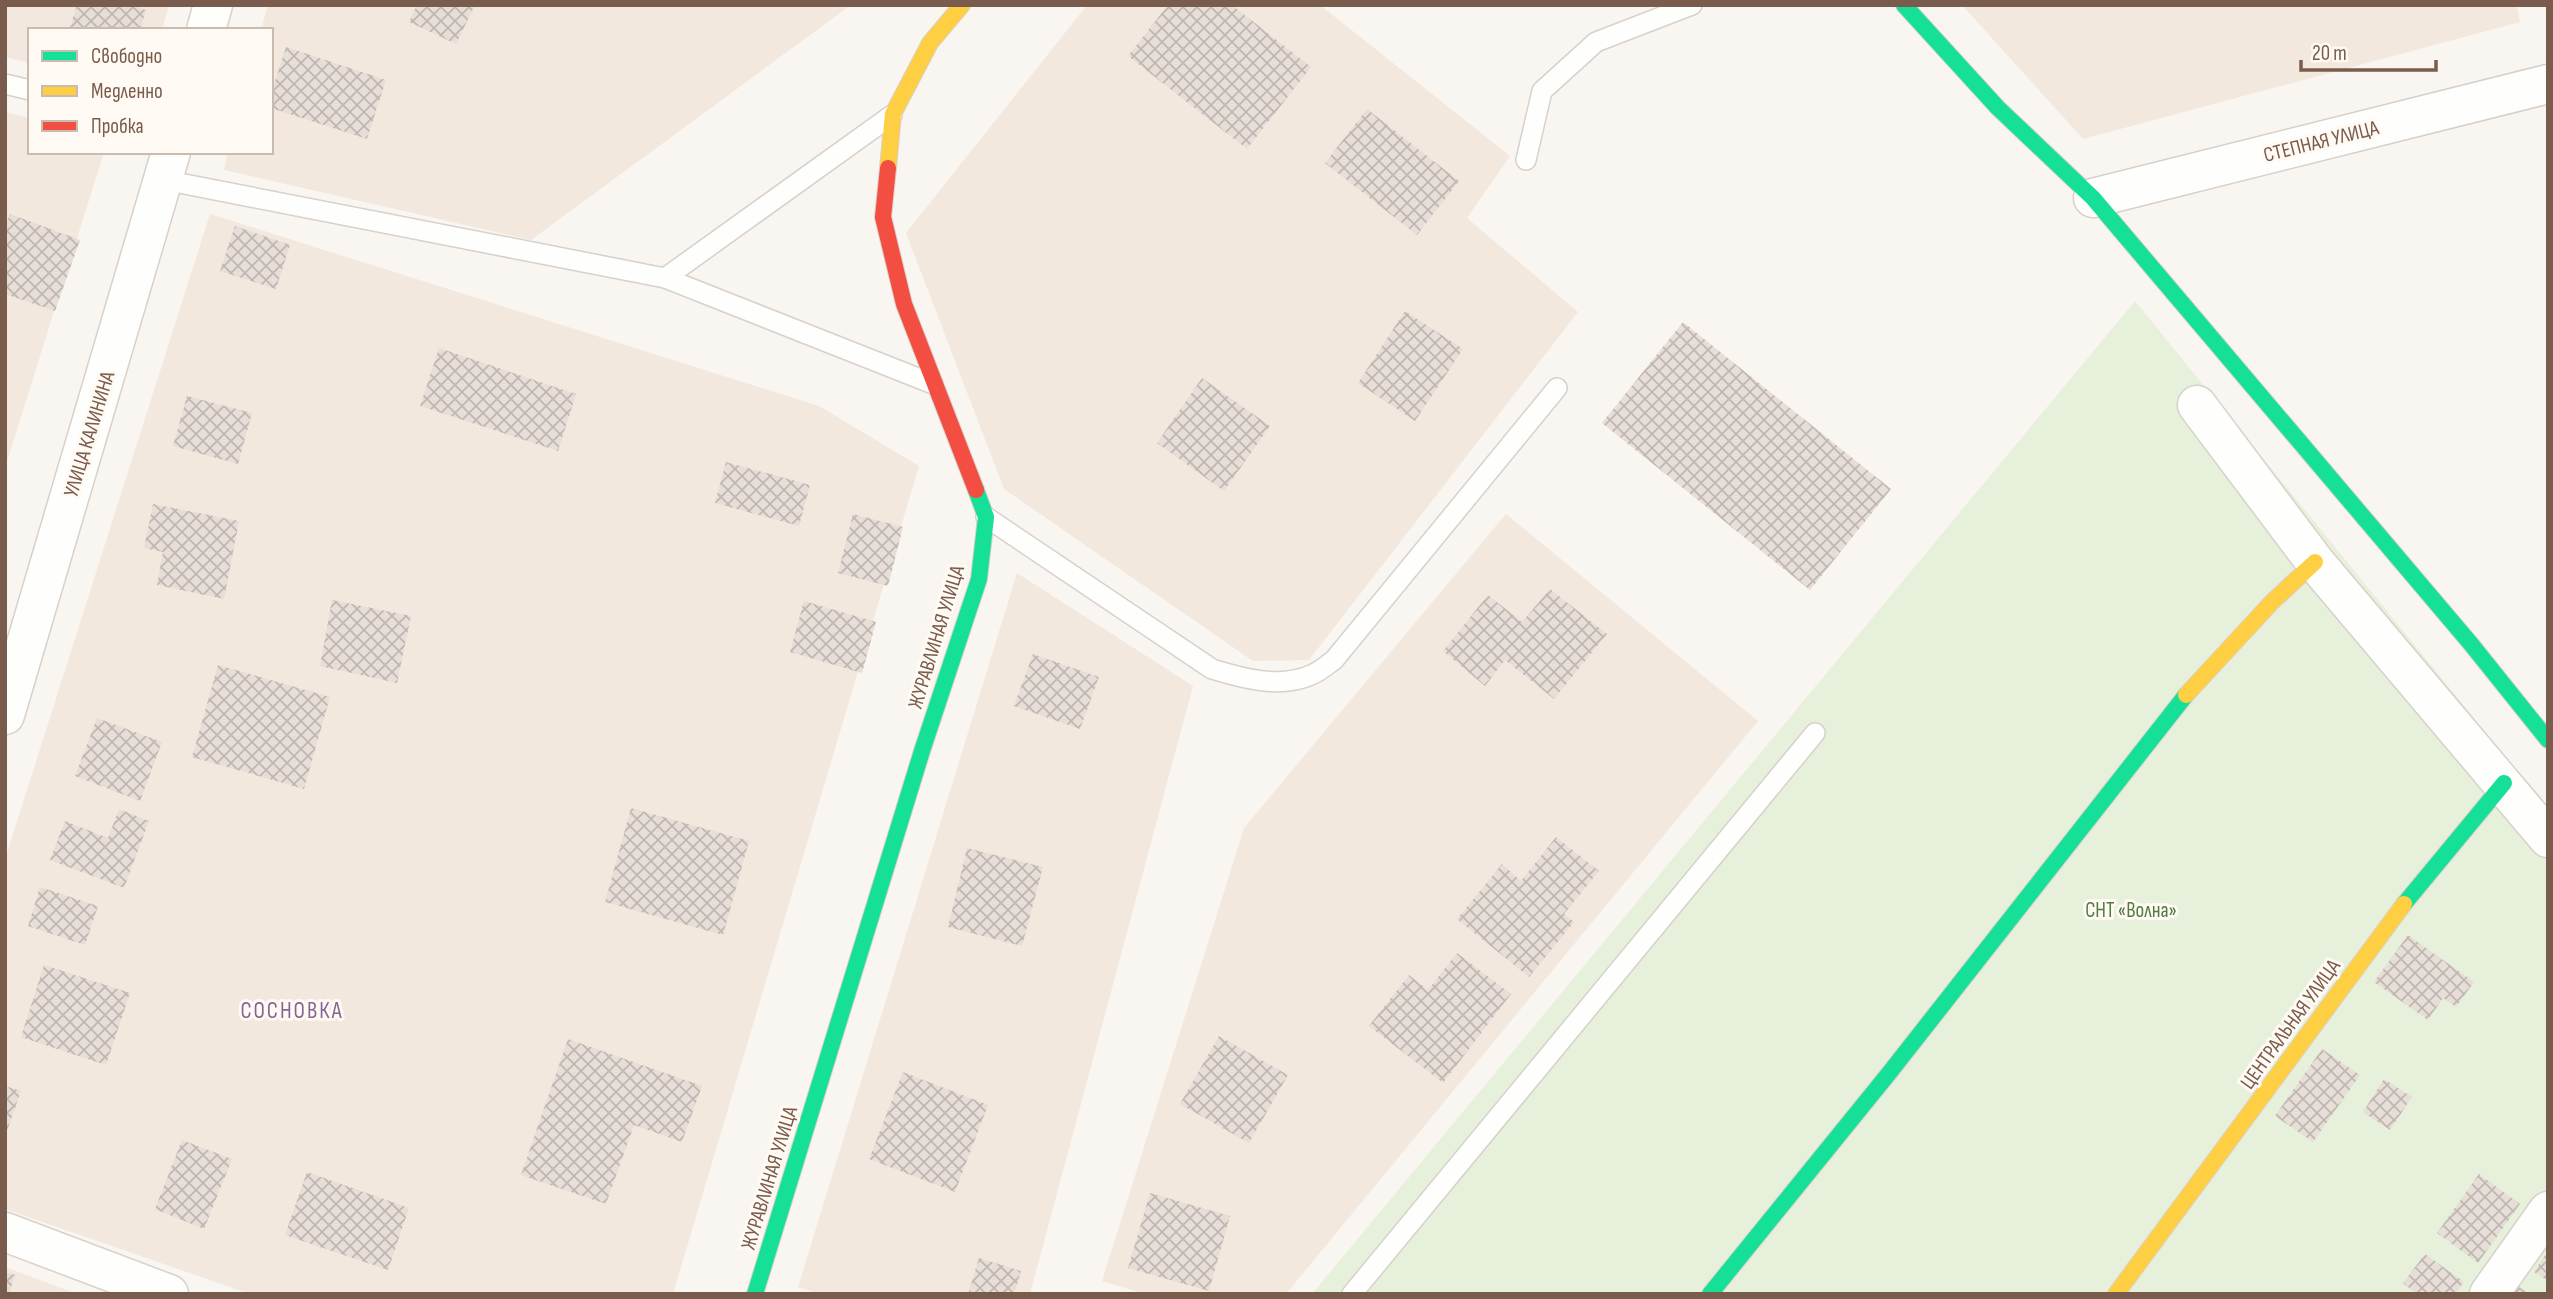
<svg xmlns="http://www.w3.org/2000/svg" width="2553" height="1299" font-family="'Sofia Sans Condensed',sans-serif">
	<defs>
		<pattern id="building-cross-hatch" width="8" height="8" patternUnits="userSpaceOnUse" patternTransform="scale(1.75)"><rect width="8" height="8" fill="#e6ded7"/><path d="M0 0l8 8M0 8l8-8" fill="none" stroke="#bfb7b1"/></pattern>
	</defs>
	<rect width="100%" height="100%" fill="#f9f5f0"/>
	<g fill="#f2e8de">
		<path d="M 5,5 L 169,5 L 162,30 L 30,30 L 30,63 L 5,57 Z"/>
		<path d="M 268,5 L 851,5 L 531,240 L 224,170 L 228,152 L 271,152 L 271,30 L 261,30 Z"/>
		<path d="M 1087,5 L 1320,5 L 1510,156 L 1467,218 L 1578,312 L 1309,660 L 1253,661 L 1004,489 L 906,233 Z"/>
		<path d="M 1962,5 L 2517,5 L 2520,22 L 2083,139 Z"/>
		<path d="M 5,112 L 30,118 L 30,152 L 104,152 L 5,468 Z"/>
		<path d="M 210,214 L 819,406 L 919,466 L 673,1294 L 250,1294 L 5,1209 L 5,859 Z"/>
		<path d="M 1506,514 L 1758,721 L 1286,1294 L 1146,1294 L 1102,1281 L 1244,828 Z"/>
		<path d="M 1017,573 L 1193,686 L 1030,1294 L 819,1294 L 798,1287 Z"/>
		<path d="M 5,1267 L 77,1294 L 5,1294 Z"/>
	</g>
	<path fill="#e7f0db" d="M 2135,301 L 2548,809 L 2548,1294 L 1312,1294 Z"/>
	<g fill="url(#building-cross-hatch)">
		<path d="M 77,5 L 132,5 L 146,10 L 140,30 L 69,30 Z"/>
		<path d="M 417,5 L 475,5 L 456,44 L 409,22 Z"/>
		<path d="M 1168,5 L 1232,5 L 1311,67 L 1247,149 L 1128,56 Z"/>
		<path d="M 286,47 L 386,80 L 367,139 L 271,108 L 271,94 Z"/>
		<path d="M 1367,109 L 1459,181 L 1417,235 L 1325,163 Z"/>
		<path d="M 10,214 L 80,240 L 55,311 L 5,294 L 5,227 Z"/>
		<path d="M 235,226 L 290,245 L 276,289 L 220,271 Z"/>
		<path d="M 1405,311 L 1463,349 L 1415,421 L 1358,383 Z"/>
		<path d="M 1683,322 L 1891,489 L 1810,590 L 1602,423 Z"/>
		<path d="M 439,348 L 576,394 L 558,451 L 420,406 Z"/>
		<path d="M 1202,378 L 1270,426 L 1224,491 L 1157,443 Z"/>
		<path d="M 187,396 L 252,413 L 238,464 L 173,446 Z"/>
		<path d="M 726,462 L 810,485 L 799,526 L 715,503 Z"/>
		<path d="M 153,504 L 239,521 L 224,599 L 157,585 L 163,552 L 144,548 Z"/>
		<path d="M 853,514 L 903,527 L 888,586 L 838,573 Z"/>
		<path d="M 1550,589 L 1607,634 L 1554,699 L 1505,660 L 1485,686 L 1443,651 L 1488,595 L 1522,622 Z"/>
		<path d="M 332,600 L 411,616 L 397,683 L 320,666 Z"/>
		<path d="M 804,601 L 876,622 L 862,673 L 790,652 Z"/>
		<path d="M 1033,654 L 1099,677 L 1080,729 L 1014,706 Z"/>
		<path d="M 218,665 L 330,697 L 304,789 L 192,757 Z"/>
		<path d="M 97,718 L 162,742 L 140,801 L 75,776 Z"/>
		<path d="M 631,808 L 749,841 L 723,935 L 605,902 Z"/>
		<path d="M 119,809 L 149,821 L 124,888 L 50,860 L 65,821 L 108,838 Z"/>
		<path d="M 1556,837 L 1599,871 L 1564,914 L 1574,922 L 1529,977 L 1457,919 L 1502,864 L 1521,881 Z"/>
		<path d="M 967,848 L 1043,867 L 1022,946 L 948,927 Z"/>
		<path d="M 40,887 L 98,906 L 85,945 L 28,926 Z"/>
		<path d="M 2408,935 L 2474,982 L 2456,1007 L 2443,998 L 2428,1020 L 2374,982 Z"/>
		<path d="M 1457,953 L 1511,994 L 1443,1083 L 1369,1026 L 1409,975 L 1428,990 Z"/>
		<path d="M 44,965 L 130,993 L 106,1065 L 21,1037 Z"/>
		<path d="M 1219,1036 L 1288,1075 L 1249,1143 L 1180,1104 Z"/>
		<path d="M 568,1039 L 702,1086 L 682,1142 L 634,1125 L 606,1204 L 521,1175 Z"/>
		<path d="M 2322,1049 L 2360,1075 L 2313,1142 L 2275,1116 Z"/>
		<path d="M 903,1072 L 988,1105 L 955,1192 L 869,1159 Z"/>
		<path d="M 2384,1079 L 2412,1097 L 2390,1130 L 2363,1112 Z"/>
		<path d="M 5,1086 L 21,1091 L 6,1134 L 5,1134 Z"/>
		<path d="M 182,1140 L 232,1159 L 204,1229 L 155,1209 Z"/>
		<path d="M 307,1172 L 409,1208 L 388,1270 L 285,1235 Z"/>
		<path d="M 2479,1174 L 2520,1204 L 2478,1263 L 2437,1233 Z"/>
		<path d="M 1150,1193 L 1230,1216 L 1209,1291 L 1128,1268 Z"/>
		<path d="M 2548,1251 L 2548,1281 L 2534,1272 Z"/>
		<path d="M 2425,1254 L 2464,1282 L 2455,1294 L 2417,1294 L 2403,1283 Z"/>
		<path d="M 979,1258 L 1021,1271 L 1014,1294 L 968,1294 Z"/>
		<path d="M 5,1272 L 15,1275 L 9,1294 L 5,1294 Z"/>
		<path d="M 2515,1284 L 2529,1294 L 2509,1294 Z"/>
	</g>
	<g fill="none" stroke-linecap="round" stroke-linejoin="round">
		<defs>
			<g id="lane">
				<path d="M 5,84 L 30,90"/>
				<path d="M 1526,160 L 1542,91 L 1596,42 L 1692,5"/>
				<path d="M 164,180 L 665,278 L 933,384"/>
				<path d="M 665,278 L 892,115"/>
				<path d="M 986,517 L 1212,669 C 1241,678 1280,689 1311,675 C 1319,672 1327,665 1334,660 L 1557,388"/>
				<path d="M 1352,1294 L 1815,733"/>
			</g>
			<g id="street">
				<path d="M 206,30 L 213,5"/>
				<path d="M 2093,198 L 2548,84"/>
				<path d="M 2197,405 L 2315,562 L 2548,838"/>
				<path d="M 5,715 L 171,152"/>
				<path d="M 5,1232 L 169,1294"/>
				<path d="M 2489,1294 L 2548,1211"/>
			</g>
			<g id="fast">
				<path d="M 1904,5 L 1998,108 L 2093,198 L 2471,644 L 2548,740"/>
				<path d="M 2404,904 L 2504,783"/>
				<path d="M 755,1294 L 922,751 L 979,579 L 986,517 L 976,490"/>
				<path d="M 1710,1294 L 1890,1072 L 2186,695"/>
			</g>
			<g id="slow">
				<path d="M 888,168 L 893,114 L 930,43 L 962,5"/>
				<path d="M 2186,695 L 2272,602 L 2315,562"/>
				<path d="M 2116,1294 L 2404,904"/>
			</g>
			<path id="jam" d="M 888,168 L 883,217 L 904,304 L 976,490"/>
		</defs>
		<use href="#lane" stroke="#d7d1cb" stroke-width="22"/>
		<use href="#street" stroke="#d7d1cb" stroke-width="41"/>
		<use href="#fast" stroke="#d9d2cb" stroke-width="18"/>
		<use href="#slow" stroke="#d9d2cb" stroke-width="18"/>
		<use href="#jam" stroke="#d9d2cb" stroke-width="18"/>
		<use href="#lane" stroke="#fefefd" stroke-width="19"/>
		<use href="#street" stroke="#fefefd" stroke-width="38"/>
		<use href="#fast" stroke="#16e098" stroke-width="16"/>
		<use href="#slow" stroke="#ffcf43" stroke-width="16"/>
		<use href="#jam" stroke="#f24e42" stroke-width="16"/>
	</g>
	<g text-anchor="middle" stroke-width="6" stroke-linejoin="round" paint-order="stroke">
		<g font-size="21" fill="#7a5c4d" stroke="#fffaf3">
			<text transform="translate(2321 141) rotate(-14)" y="7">СТЕПНАЯ УЛИЦА</text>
			<text transform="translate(89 434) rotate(-73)" y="7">УЛИЦА КАЛИНИНА</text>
			<text transform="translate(936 637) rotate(-73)" y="7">ЖУРАВЛИНАЯ УЛИЦА</text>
			<text transform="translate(2290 1024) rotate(-54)" y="7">ЦЕНТРАЛЬНАЯ УЛИЦА</text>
			<text transform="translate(769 1178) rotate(-73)" y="7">ЖУРАВЛИНАЯ УЛИЦА</text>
		</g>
		<g font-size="21" fill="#537a41" stroke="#fffaf3">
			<text x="2131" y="917">СНТ «Волна»</text>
		</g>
		<g font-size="23" letter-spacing="2" fill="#846695" stroke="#fffaf3">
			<text x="292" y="1018">СОСНОВКА</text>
		</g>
	</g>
	<rect width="2553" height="1299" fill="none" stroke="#7a5c4d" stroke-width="14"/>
	<rect x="28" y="28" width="245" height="126" fill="#fffaf3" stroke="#cabbb1" stroke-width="2"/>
	<rect x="42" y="51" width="35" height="10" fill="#16e098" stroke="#cabbb1" stroke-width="2"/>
	<text x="91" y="63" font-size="21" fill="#7a5c4d">Свободно</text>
	<rect x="42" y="86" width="35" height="10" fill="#ffcf43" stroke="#cabbb1" stroke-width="2"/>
	<text x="91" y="98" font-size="21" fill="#7a5c4d">Медленно</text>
	<rect x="42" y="121" width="35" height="10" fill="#f24e42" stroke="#cabbb1" stroke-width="2"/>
	<text x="91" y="133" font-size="21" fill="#7a5c4d">Пробка</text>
	<path d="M2301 60v10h135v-10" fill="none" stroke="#7a5c4d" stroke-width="3.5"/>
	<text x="2312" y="60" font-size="21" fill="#7a5c4d" stroke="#fffaf3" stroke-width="5" paint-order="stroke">20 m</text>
</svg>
